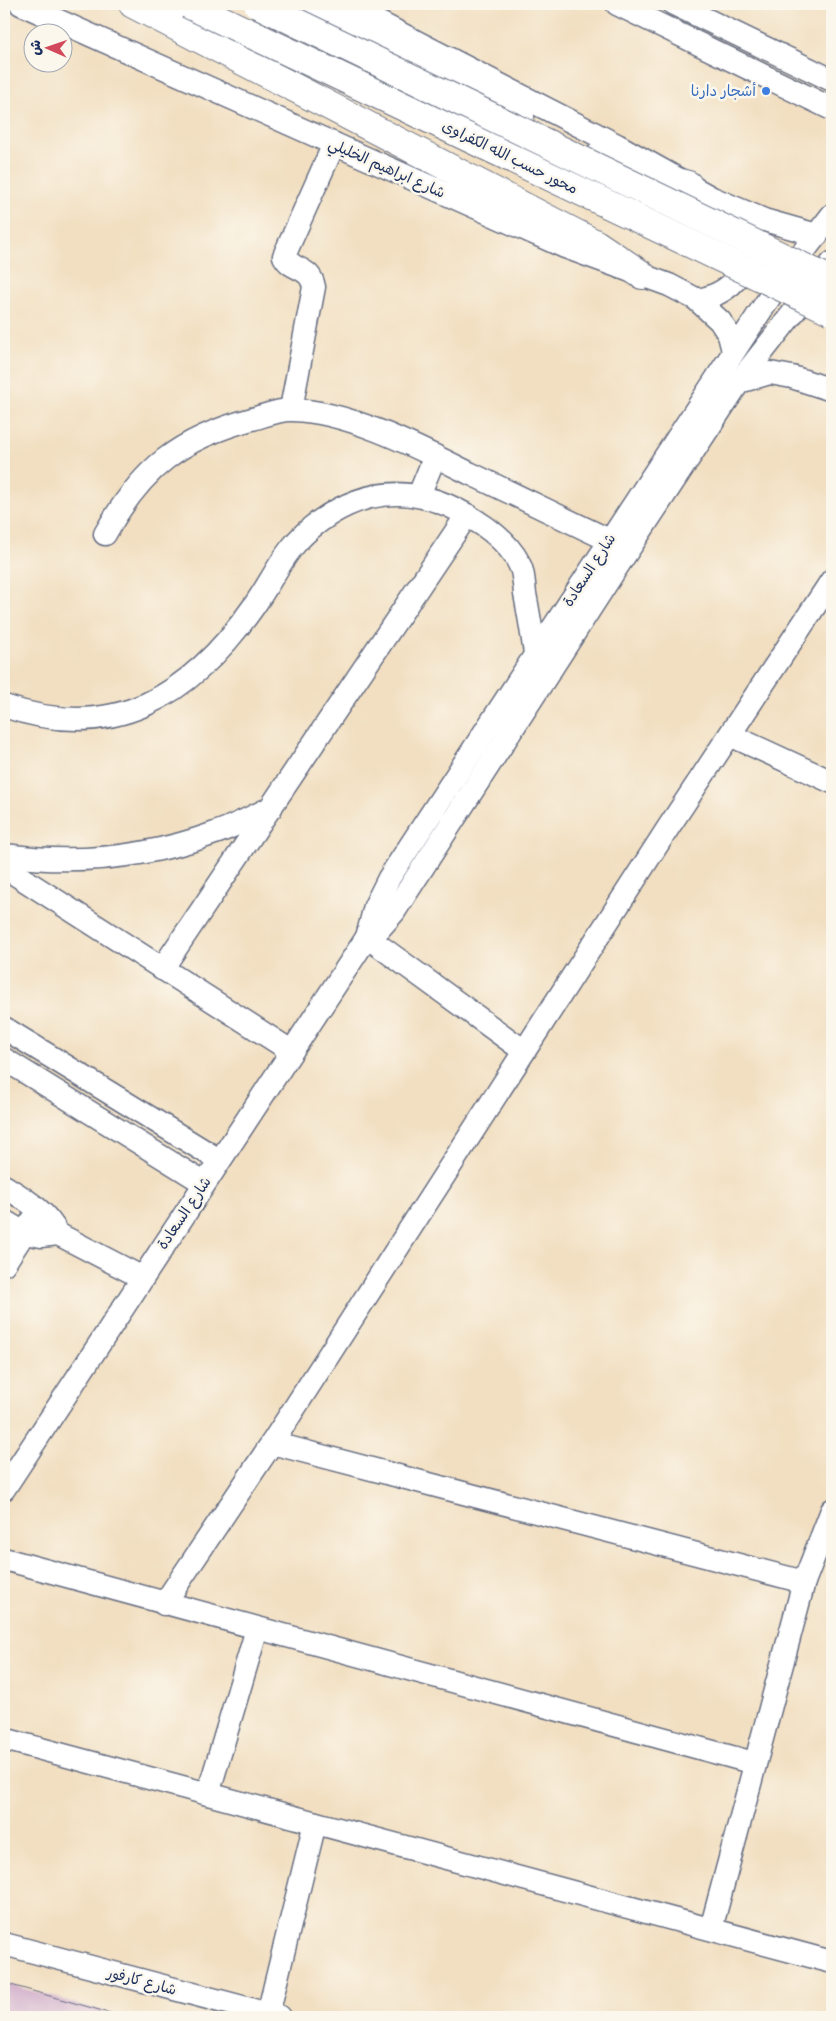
<svg xmlns="http://www.w3.org/2000/svg" width="836" height="2021" font-family="Sriracha,'Playpen Sans Arabic',sans-serif">
	<rect width="100%" height="100%" fill="#fbf7ec"/>
	<filter id="ink" filterUnits="userSpaceOnUse"><feTurbulence type="fractalNoise" baseFrequency=".02" numOctaves="2"/><feDisplacementMap in="SourceGraphic" scale="10" xChannelSelector="R" yChannelSelector="G"/><feConvolveMatrix kernelMatrix="1 2 1 2 8 2 1 2 1" color-interpolation-filters="sRGB"/></filter>
	<filter id="wash" filterUnits="userSpaceOnUse"><feTurbulence type="fractalNoise" baseFrequency=".0096" numOctaves="4" result="noise"/><feDisplacementMap in="SourceGraphic" scale="20" xChannelSelector="R" yChannelSelector="G"/><feGaussianBlur stdDeviation="1.12" result="paint"/><feColorMatrix in="noise" values="0 0 0 0 0 0 0 0 0 0 0 0 0 0 0 0 0 1.4 0 .05"/><feComposite in="paint" operator="in"/></filter>
	<g filter="url(#wash)">
		<rect width="100%" height="100%" fill="#f2dfc1"/>
		<g id="blocks">
			<path fill="#caa2c6" d="M 4,1983 L 124,2017 L 4,2017 Z"/>
		</g>
	</g>
	<g filter="url(#ink)">
		<use href="#blocks" fill-opacity="0" stroke="#666d81" stroke-width="1"/>
		<g fill="none" stroke-linecap="round" stroke-linejoin="round">
			<defs>
				<g id="minor">
					<path d="M 21,4 L 565,247 L 669,285 L 696,299 L 720,321 L 729,335 L 733,351"/>
					<path d="M 343,4 L 617,145 L 712,198 L 764,220 L 817,235"/>
					<path d="M 617,4 L 832,109"/>
					<path d="M 674,4 L 832,80"/>
					<path d="M 698,300 C 724,295 742,280 749,254"/>
					<path d="M 739,382 L 770,373 L 792,377 L 832,390"/>
					<path d="M 291,409 L 314,287 C 310,265 292,272 284,256 L 334,144"/>
					<path d="M 419,495 L 435,456"/>
					<path d="M 105,534 C 142,468 179,439 252,419 C 264,416 280,409 292,410 C 348,411 419,448 469,473 C 516,495 562,518 609,540"/>
					<path d="M 4,706 C 114,744 191,696 254,606 C 277,573 285,546 320,521 C 373,483 425,487 478,522 C 494,532 514,549 521,568 C 524,576 524,586 525,594 C 529,614 532,634 535,653"/>
					<path d="M 730,735 L 832,782"/>
					<path d="M 4,855 C 76,865 146,858 215,833 C 234,827 253,816 271,808"/>
					<path d="M 4,867 L 291,1051"/>
					<path d="M 367,937 L 380,928 L 394,912 L 615,570 L 739,382 L 832,263"/>
					<path d="M 367,937 L 524,1051"/>
					<path d="M 162,969 L 467,515"/>
					<path d="M 4,1028 L 219,1160"/>
					<path d="M 4,1059 L 204,1183"/>
					<path d="M 4,1186 C 26,1200 45,1210 58,1234"/>
					<path d="M 4,1221 L 24,1233 L 41,1236 L 58,1234 L 141,1277"/>
					<path d="M 4,1264 L 32,1221"/>
					<path d="M 272,1443 L 804,1582"/>
					<path d="M 4,1489 L 367,937 L 375,906 L 389,878 L 779,283 L 832,215"/>
					<path d="M 4,1559 L 754,1763"/>
					<path d="M 164,1604 L 272,1443 L 668,828 L 832,580"/>
					<path d="M 4,1739 L 832,1962"/>
					<path d="M 208,1794 L 257,1629"/>
					<path d="M 711,1929 L 804,1582 L 832,1510"/>
					<path d="M 4,1944 L 280,2017"/>
					<path d="M 268,2014 L 315,1823"/>
				</g>
				<g id="major">
					<path d="M 133,4 L 596,244 L 642,275"/>
					<path d="M 305,4 L 520,117"/>
					<path d="M 599,156 L 629,169 L 688,185"/>
				</g>
			</defs>
			<use href="#minor" stroke="#666d81" stroke-width="25"/>
			<use href="#major" stroke="#666d81" stroke-width="30"/>
			<use href="#minor" stroke="#fff" stroke-width="22"/>
			<use href="#major" stroke="#fff" stroke-width="28"/>
			<defs>
				<g id="major-bridge">
					<path d="M 188,4 L 832,311"/>
					<path d="M 258,4 L 832,281"/>
				</g>
			</defs>
			<use href="#major-bridge" stroke="#666d81" stroke-width="30" stroke-linecap="butt"/>
			<use href="#major-bridge" stroke="#fff" stroke-width="28"/>
		</g>
	</g>
	<circle fill="#3f7fe0" stroke="#fbf7ec" stroke-width="2" cx="766" cy="91" r="5"/>
	<g text-anchor="middle" stroke-width="5" stroke-linejoin="round" paint-order="stroke">
		<g font-size="15" fill="#366cbe" stroke="#fbf7ec" text-anchor="end">
			<text x="756" y="96">أشجار دارنا</text>
		</g>
		<g font-size="15" fill="#1b2f5e" stroke="#fbf7ec">
			<text transform="translate(510 157) rotate(26)" y="5">محور حسب الله الكفراوى</text>
			<text transform="translate(387 168) rotate(24)" y="5">شارع ابراهيم الخليلي</text>
			<text transform="translate(589 570) rotate(-57)" y="5">شارع السعادة</text>
			<text transform="translate(184 1213) rotate(-56)" y="5">شارع السعادة</text>
			<text transform="translate(142 1981) rotate(15)" y="5">شارع كارفور</text>
		</g>
	</g>
	<rect width="836" height="2021" fill="none" stroke="#fbf7ec" stroke-width="20"/>
	<g transform="translate(48 48) rotate(272)"><circle r="24" fill="#fbf7ec" stroke="#a1a7b3"/>
	<path d="M0-4L9 19L0 12L-9 19Z" fill="#d1495b"/>
	<text y="-8" font-size="14" font-weight="bold" text-anchor="middle" fill="#1b2f5e">ش</text>
	</g>
</svg>
